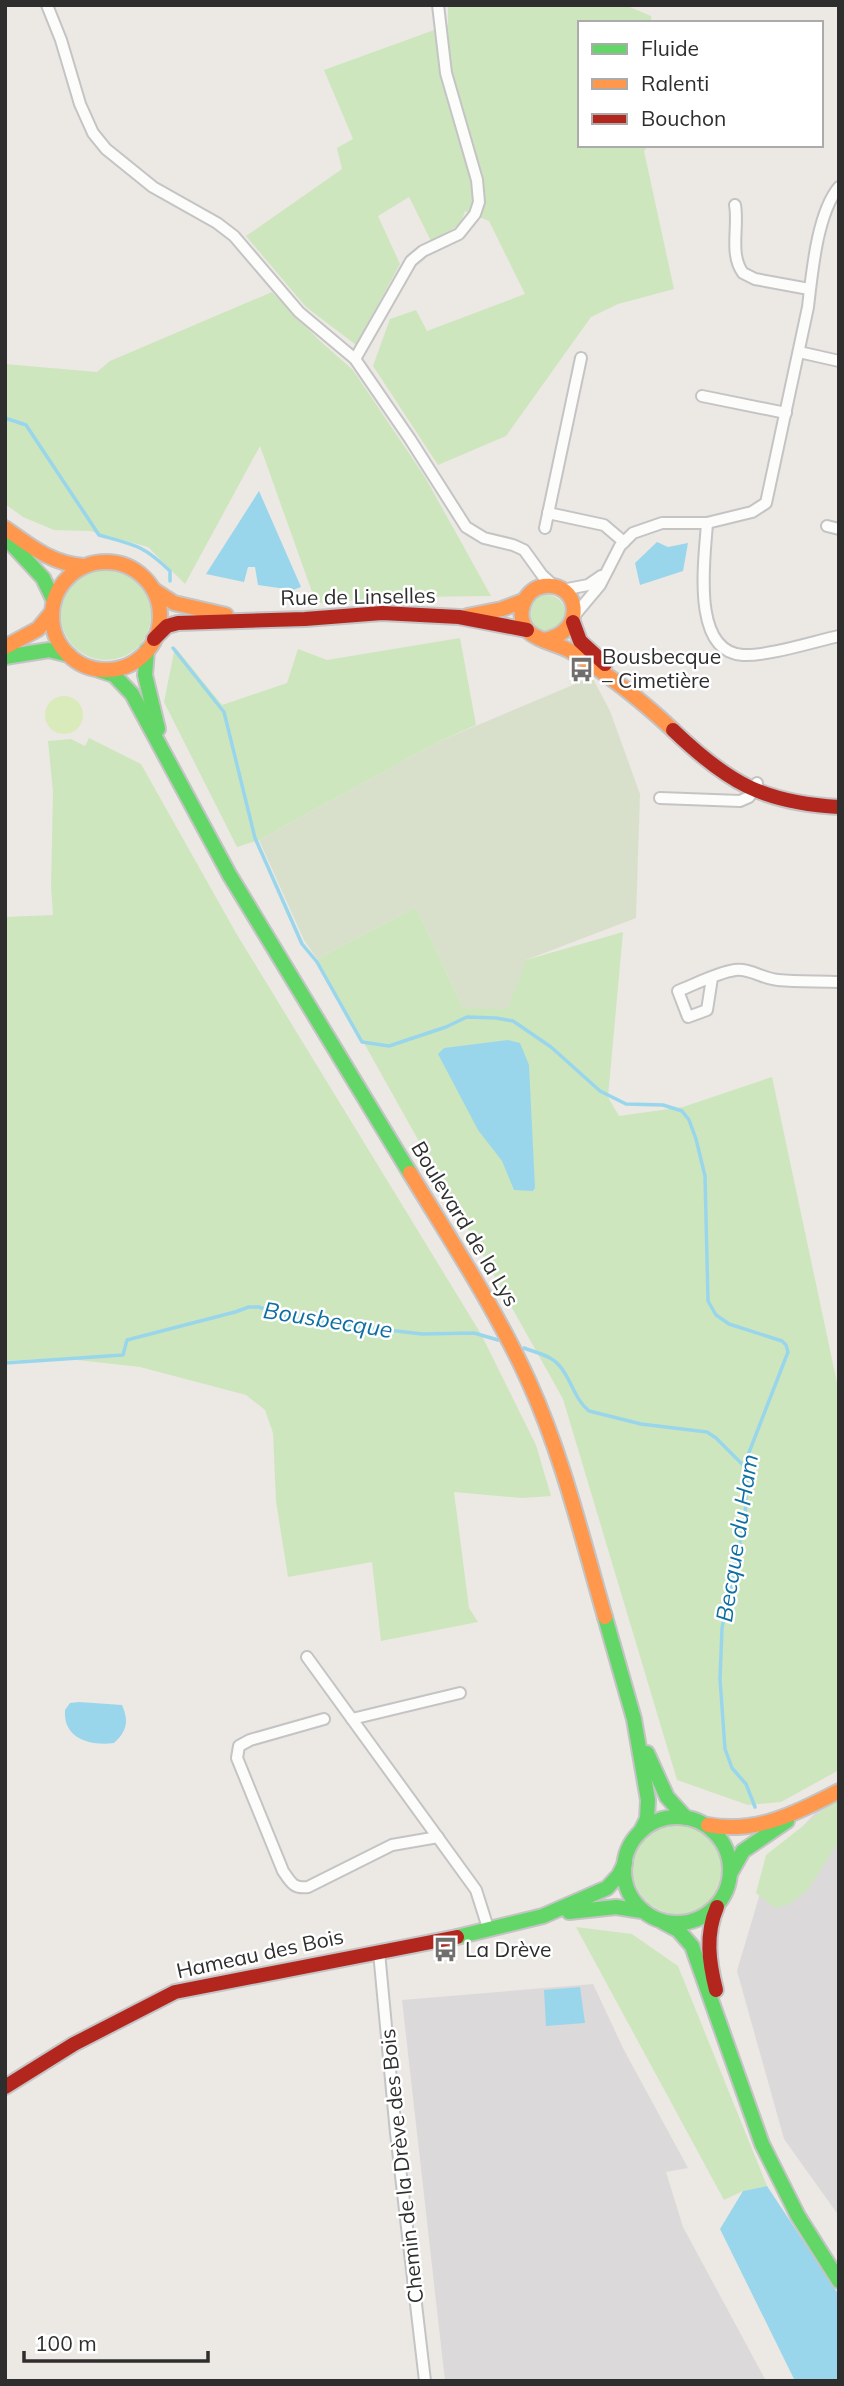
<svg xmlns="http://www.w3.org/2000/svg" width="844" height="2386" font-family="Mulish,sans-serif">
	<rect width="100%" height="100%" fill="#ece8e4"/>
	<g fill="#dcd9db">
		<path d="M 839,1787 L 839,2216 L 784,2139 L 737,1971 L 769,1863 Z"/>
		<path d="M 593,1984 L 624,2050 L 688,2168 L 666,2172 L 683,2227 L 766,2381 L 445,2381 L 402,2000 Z"/>
	</g>
	<g fill="#cee6be">
		<path d="M 448,5 L 625,5 L 651,16 L 652,23 L 580,23 L 580,145 L 649,145 L 644,151 L 674,289 L 618,304 L 591,317 L 506,436 L 438,465 L 373,366 L 390,319 L 416,310 L 427,331 L 525,294 L 489,221 L 465,211 L 461,223 L 432,243 L 409,197 L 378,216 L 400,264 L 356,345 L 306,307 L 246,236 L 342,169 L 337,148 L 353,139 L 324,70 L 448,25 Z"/>
		<path d="M 272,292 L 319,340 L 353,370 L 425,477 L 491,596 L 408,597 L 316,603 L 260,446 L 185,584 L 148,547 L 90,531 L 54,530 L 23,517 L 5,504 L 5,364 L 97,372 L 110,361 Z"/>
		<circle cx="106" cy="615" r="45"/>
		<circle cx="547" cy="613" r="18"/>
		<path d="M 460,638 L 476,725 L 440,741 L 259,840 L 237,847 L 164,702 L 175,647 L 222,705 L 287,683 L 298,649 L 327,660 Z"/>
		<path d="M 89,738 L 141,764 L 236,933 L 481,1334 L 536,1445 L 551,1496 L 522,1498 L 454,1492 L 469,1608 L 478,1622 L 381,1641 L 372,1562 L 288,1577 L 276,1501 L 273,1433 L 265,1410 L 246,1395 L 140,1367 L 59,1358 L 5,1361 L 5,917 L 53,915 L 51,887 L 53,792 L 48,741 L 71,739 L 85,746 Z"/>
		<path d="M 416,907 L 463,1008 L 526,960 L 623,932 L 608,1097 L 619,1116 L 683,1107 L 772,1077 L 839,1392 L 839,1770 L 781,1802 L 748,1805 L 677,1780 L 563,1399 L 317,959 Z"/>
		<path d="M 839,1801 L 839,1841 L 808,1890 L 788,1905 L 775,1908 L 756,1893 L 766,1855 L 827,1807 Z"/>
		<circle cx="678" cy="1869" r="45"/>
		<path d="M 576,1927 L 632,1934 L 678,1966 L 767,2186 L 743,2191 L 724,2200 Z"/>
	</g>
	<path fill="#d8e0cc" d="M 592,677 L 610,711 L 640,794 L 636,918 L 526,960 L 508,1009 L 463,1008 L 416,907 L 317,959 L 304,940 L 259,840 L 440,741 Z"/>
	<circle fill="#d9eabb" cx="64" cy="715" r="19"/>
	<g fill="#99d6ec">
		<path d="M 259,491 L 301,587 L 293,590 L 258,585 L 255,567 L 248,567 L 244,582 L 206,574 Z"/>
		<path d="M 657,542 L 668,547 L 688,543 L 683,571 L 640,585 L 635,563 Z"/>
		<path d="M 508,1040 L 520,1043 L 529,1065 L 535,1188 L 533,1191 L 514,1190 L 502,1161 L 478,1130 L 438,1054 L 444,1048 Z"/>
		<path d="M 79,1702 L 122,1705 C 129,1721 127,1731 114,1743 C 90,1746 63,1739 65,1710 L 70,1703 Z"/>
		<path d="M 580,1987 L 585,2023 L 546,2026 L 544,1990 Z"/>
		<path d="M 767,2186 L 839,2295 L 839,2381 L 795,2381 L 720,2229 L 743,2191 Z"/>
	</g>
	<g fill="none" stroke-linecap="round" stroke-linejoin="round">
		<g stroke="#99d6ec" stroke-width="3.5">
			<path d="M 5,418 L 26,425 L 99,535 C 135,545 143,545 170,571 L 170,581"/>
			<path d="M 173,648 L 224,712 L 255,838 L 302,944 L 317,962 L 362,1042 L 389,1046 L 446,1027 L 467,1017 L 496,1018 L 513,1021 L 551,1047 L 600,1091 L 626,1104 L 663,1105 L 682,1111 L 689,1120 L 696,1139 L 705,1176 L 708,1301 L 716,1315 L 729,1324 L 782,1341 L 786,1345 L 788,1352 L 748,1455 L 745,1519 L 722,1628 L 720,1679 L 725,1749 L 732,1768 L 746,1784 L 755,1807"/>
			<path d="M 524,1348 C 532,1351 543,1354 550,1358 C 570,1369 572,1398 589,1411 L 641,1424 L 707,1432 L 716,1438 L 747,1469"/>
			<path d="M 5,1363 L 123,1355 L 127,1340 L 235,1312 L 249,1307 L 259,1307 L 289,1318 L 327,1323 L 422,1334 L 474,1333 L 498,1340"/>
		</g>
		<defs>
			<g id="street">
				<path d="M 47,5 L 61,40 L 80,104 L 93,133 L 106,149 L 153,187 L 217,223 L 234,236 L 299,312 L 355,359 L 410,439 L 466,527 L 484,538 L 513,545 L 524,550 L 542,575 L 555,587"/>
				<path d="M 735,205 C 739,227 729,254 743,273 L 755,279 L 809,289"/>
				<path d="M 799,352 L 839,361"/>
				<path d="M 355,359 L 411,261 L 423,251 L 459,234 L 475,214 L 479,202 L 477,180 L 446,73 L 438,5"/>
				<path d="M 702,396 L 786,413"/>
				<path d="M 548,513 L 604,525 L 624,542"/>
				<path d="M 707,523 C 705,557 690,652 743,655 C 769,656 812,642 839,636"/>
				<path d="M 827,526 L 839,529"/>
				<path d="M 545,528 L 581,358"/>
				<path d="M 562,590 L 588,585 L 601,576"/>
				<path d="M 574,616 L 600,585 L 620,546 L 633,533 L 662,523 L 707,523 L 752,512 L 766,503 L 808,307 C 812,273 817,213 839,187"/>
				<path d="M 660,798 L 740,801 L 749,797 L 757,783"/>
				<path d="M 712,978 L 707,1010 L 688,1017 L 678,991 C 696,984 716,973 735,970 C 750,968 763,979 778,980 C 798,982 819,981 839,982"/>
				<path d="M 307,1657 L 476,1890 L 489,1931"/>
				<path d="M 324,1719 L 250,1740 L 239,1746 L 237,1758 L 283,1871 C 291,1883 294,1889 308,1887 L 392,1845 L 438,1837"/>
				<path d="M 352,1719 L 460,1693"/>
				<path d="M 379,1952 L 396,2133 L 425,2381"/>
			</g>
			<g id="fast">
				<path d="M 6,538 L 43,578 L 54,601"/>
				<path d="M 147,650 L 145,675 L 158,729"/>
				<path d="M 5,657 L 49,650 L 69,655"/>
				<path d="M 99,670 L 114,675 L 132,694 L 229,874 L 410,1173"/>
				<path d="M 605,1617 L 634,1719 L 648,1800 L 647,1819 L 641,1831"/>
				<path d="M 647,1753 L 667,1797 L 686,1818"/>
				<circle cx="677" cy="1870" r="53"/>
				<path d="M 731,1872 L 743,1851 L 787,1821"/>
				<path d="M 569,1912 L 616,1907 L 642,1911"/>
				<path d="M 663,1922 L 678,1930 L 692,1946 L 762,2144 L 798,2216 L 839,2281"/>
				<path d="M 457,1937 L 543,1916 L 607,1888 L 619,1875 L 625,1863"/>
			</g>
			<g id="slow">
				<path d="M 5,528 C 30,546 52,564 84,566"/>
				<circle cx="106" cy="616" r="54"/>
				<path d="M 154,590 L 174,603 L 226,615"/>
				<path d="M 467,616 L 502,609 L 523,601"/>
				<path d="M 544,640 C 588,632 579,581 544,586 C 523,589 514,617 529,632 C 540,642 559,644 572,652 C 608,674 642,701 673,730"/>
				<path d="M 5,647 L 38,629 L 52,612"/>
				<path d="M 410,1173 C 451,1241 496,1309 529,1382 C 563,1457 582,1538 605,1617"/>
				<path d="M 708,1825 C 756,1834 797,1813 839,1791"/>
			</g>
			<g id="jam">
				<path d="M 573,622 L 580,641 L 605,664"/>
				<path d="M 154,639 L 167,626 L 178,623 L 305,619 L 382,613 L 459,617 L 527,630"/>
				<path d="M 673,730 C 727,782 763,803 839,807"/>
				<path d="M 716,1990 C 709,1962 705,1935 717,1907"/>
				<path d="M 5,2087 L 74,2044 L 175,1992 L 457,1937"/>
			</g>
		</defs>
		<use href="#street" stroke="#c5c4c5" stroke-width="14"/>
		<use href="#fast" stroke="#c5c4c5" stroke-width="18"/>
		<use href="#slow" stroke="#c5c4c5" stroke-width="18"/>
		<use href="#jam" stroke="#c5c4c5" stroke-width="18"/>
		<use href="#street" stroke="#fcfcfb" stroke-width="10"/>
		<use href="#fast" stroke="#63d668" stroke-width="14"/>
		<use href="#slow" stroke="#ff974d" stroke-width="14"/>
		<use href="#jam" stroke="#b3261e" stroke-width="14"/>
	</g>
	<defs>
		<symbol id="bus-bare" viewBox="-9 -9 18 18"><path d="M-5-6H5V4H4V6H2V4H-2V6H-4V4H-5ZM-3.5-4V0h7V-4ZM-3.5 1.2v1.5H-2V1.2ZM2 1.2v1.5H3.5V1.2Z" fill="#706f6e" stroke="#fff" stroke-width="2.5" paint-order="stroke"/></symbol>
	</defs>
	<g fill-rule="evenodd">
		<use href="#bus-bare" x="564" y="652" width="35" height="35"/>
		<use href="#bus-bare" x="428" y="1932" width="35" height="35"/>
	</g>
	<g text-anchor="middle" stroke-width="5" stroke-linejoin="round" paint-order="stroke">
		<g font-size="21" fill="#2e2e2e" stroke="#fff">
			<text transform="translate(358 597) rotate(-1)" y="7">Rue de Linselles</text>
			<text transform="translate(465 1224) rotate(59)" y="7">Boulevard de la Lys</text>
			<text transform="translate(260 1954) rotate(-12)" y="7">Hameau des Bois</text>
			<text transform="translate(402 2166) rotate(-96)" y="7">Chemin de la Drève des Bois</text>
		</g>
		<g font-size="21" fill="#2e2e2e" stroke="#fff" text-anchor="start">
			<text x="602" y="664">Bousbecque<tspan x="602" dy="24">– Cimetière</tspan></text>
			<text x="465" y="1957">La Drève</text>
		</g>
		<g font-size="23" font-style="italic" fill="#0d6fa3" stroke="#fff">
			<text transform="translate(328 1320) rotate(9)" y="8">Bousbecque</text>
			<text transform="translate(737 1538) rotate(-81)" y="8">Becque du Ham</text>
		</g>
	</g>
	<rect width="844" height="2386" fill="none" stroke="#2e2e2e" stroke-width="14"/>
	<rect x="578" y="21" width="245" height="126" fill="#ffffff" stroke="#ababab" stroke-width="2"/>
	<rect x="592" y="44" width="35" height="10" fill="#63d668" stroke="#ababab" stroke-width="2"/>
	<text x="641" y="56" font-size="21" fill="#2e2e2e">Fluide</text>
	<rect x="592" y="79" width="35" height="10" fill="#ff974d" stroke="#ababab" stroke-width="2"/>
	<text x="641" y="91" font-size="21" fill="#2e2e2e">Ralenti</text>
	<rect x="592" y="114" width="35" height="10" fill="#b3261e" stroke="#ababab" stroke-width="2"/>
	<text x="641" y="126" font-size="21" fill="#2e2e2e">Bouchon</text>
	<path d="M24 2351v10h184v-10" fill="none" stroke="#2e2e2e" stroke-width="3.5"/>
	<text x="35" y="2351" font-size="21" fill="#2e2e2e" stroke="#ffffff" stroke-width="5" paint-order="stroke">100 m</text>
</svg>
